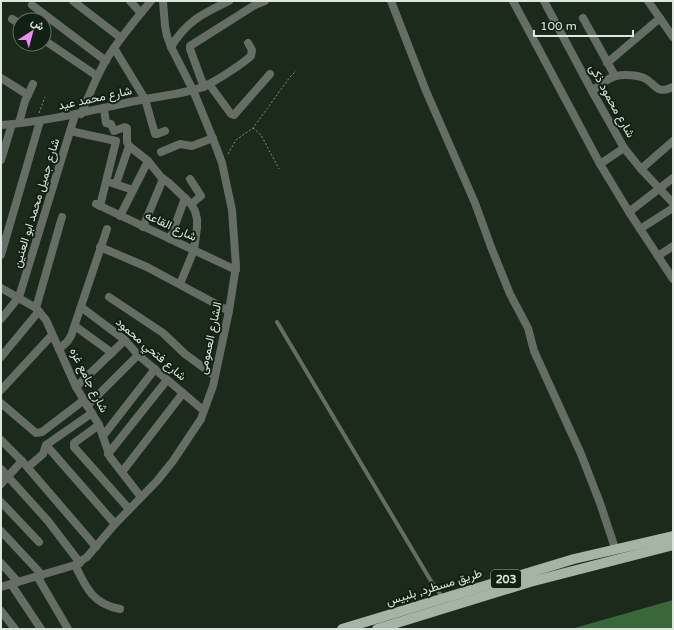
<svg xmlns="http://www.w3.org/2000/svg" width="674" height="630" font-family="'Varela Round',Vazirmatn,sans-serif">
	<rect width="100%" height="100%" fill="#1b2a1b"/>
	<path fill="#38673a" d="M 673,600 L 673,629 L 571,629 Z"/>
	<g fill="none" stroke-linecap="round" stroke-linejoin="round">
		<g stroke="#828e82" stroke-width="1" stroke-dasharray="2 2" stroke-linecap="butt">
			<path d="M 39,113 L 45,97"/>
			<path d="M 253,128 L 261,135 L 279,169"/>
			<path d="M 228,154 L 236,140 L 253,128 L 290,77 L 296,71"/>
		</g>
		<path stroke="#656d65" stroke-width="4" d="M 277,322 L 431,581 L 443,598"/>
		<g stroke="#656d65" stroke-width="8">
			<path d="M 73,1 L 121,38"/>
			<path d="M 130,1 L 141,13"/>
			<path d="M 391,1 L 426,91 L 475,203 L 491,247 L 510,294 L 528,328 L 534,351 L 581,454 L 600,503 L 615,548"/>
			<path d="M 513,1 L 600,164 L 629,212 L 673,279"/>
			<path d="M 544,1 L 592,91 L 624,148 L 641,169 L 673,203"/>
			<path d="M 648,1 L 673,37"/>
			<path d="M 32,5 L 106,61"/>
			<path d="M 583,18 L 615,76"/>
			<path d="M 12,19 L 20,24"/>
			<path d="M 44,40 L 97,76"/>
			<path d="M 171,47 C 186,21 204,13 229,1"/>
			<path d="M 114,48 L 145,99 L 155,134 L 157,134 L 165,131"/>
			<path d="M 607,63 L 660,18"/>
			<path d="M 1,78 L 28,95"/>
			<path d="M 209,84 L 231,114 L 234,115 L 270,74"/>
			<path d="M 204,87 L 190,49 L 190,46 L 255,5 L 265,1"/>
			<path d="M 592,91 C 599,86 607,78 616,76 C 624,74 639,75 646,79 C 658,87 657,94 673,87"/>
			<path d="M 104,109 L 106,123 L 111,124 L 114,131 L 125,127 L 127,128 L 127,142 L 129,146 L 148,161 L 161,177 L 169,183 L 191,204 L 195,211 L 197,219 L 197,228 L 194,250 L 180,284"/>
			<path d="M 81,114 C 89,96 96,77 106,60 C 119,39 135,20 151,1"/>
			<path d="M 19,123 L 25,101 L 33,84"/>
			<path d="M 1,125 C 52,121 96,109 145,99 C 165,95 186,94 205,86 C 216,81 241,65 251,56 L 252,50 L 248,43"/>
			<path d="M 70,131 L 116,141 L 100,206"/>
			<path d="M 161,152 L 180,144 L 192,146 L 213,138"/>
			<path d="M 1,160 L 12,124"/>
			<path d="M 600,164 L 624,148"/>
			<path d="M 641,169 L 673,141"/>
			<path d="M 190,179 L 201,196 L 191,204"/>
			<path d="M 112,183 L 133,190"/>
			<path d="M 116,184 L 129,146"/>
			<path d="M 96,204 L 236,270"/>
			<path d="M 629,212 L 673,178"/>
			<path d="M 120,216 L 148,161"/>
			<path d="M 143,227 L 163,179"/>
			<path d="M 640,229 L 673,208"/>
			<path d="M 170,239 L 185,198"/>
			<path d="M 100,247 L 147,267 L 229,311"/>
			<path d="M 1,255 L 40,121"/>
			<path d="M 658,256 L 673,246"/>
			<path d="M 1,288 L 36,308 L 46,320 L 76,387 L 99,425 L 110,457 L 141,497"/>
			<path d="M 109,297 L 163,333 L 185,354 L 215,376"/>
			<path d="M 81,307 L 125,340 L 138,355 L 203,410"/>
			<path d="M 36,308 L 62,217"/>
			<path d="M 1,319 L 19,297 L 75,115"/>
			<path d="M 75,326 L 112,353"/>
			<path d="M 59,349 L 67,342 L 71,336 L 107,229"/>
			<path d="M 1,357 L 39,311"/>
			<path d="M 76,387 L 125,340"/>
			<path d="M 1,390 L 52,335"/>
			<path d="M 1,403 L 36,433 L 42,432 L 84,400"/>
			<path d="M 87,406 L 138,355"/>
			<path d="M 99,425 L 74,443 L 74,447 L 129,509"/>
			<path d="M 103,436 L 155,369"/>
			<path d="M 1,440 L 22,461 L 96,547"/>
			<path d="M 46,445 L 115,524"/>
			<path d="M 108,454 L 167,380"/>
			<path d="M 28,467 L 43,454 L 46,445 L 92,413"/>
			<path d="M 1,469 L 48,521 L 80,563"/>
			<path d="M 122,472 L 183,393"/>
			<path d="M 1,484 L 22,461"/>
			<path d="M 1,502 L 39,542"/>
			<path d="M 1,531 L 42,575"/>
			<path d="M 1,563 L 18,582"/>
			<path d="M 75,565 C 86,588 93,604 120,609"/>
			<path d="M 37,576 L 68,629"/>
			<path d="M 11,584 L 41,629"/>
			<path d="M 1,587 L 75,565 L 87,557 L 115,524 L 157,481 L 173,461 L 201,419 L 213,386 L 229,311 L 236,266 L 232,210 L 222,163 L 215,144 L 193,90 L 171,47 L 167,36 L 165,26 L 163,1"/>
			<path d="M 1,611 L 15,629"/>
		</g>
		<g stroke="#a5b5a5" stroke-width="10">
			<path d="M 342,629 L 574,559 L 673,536"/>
			<path d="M 377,629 L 530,582 L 673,545"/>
		</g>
	</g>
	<g text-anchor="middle" stroke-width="4" stroke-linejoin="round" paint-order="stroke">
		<rect fill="#112012" stroke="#a0aba0" stroke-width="1" x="491" y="570" width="30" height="18" rx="3"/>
		<g font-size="11" font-weight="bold" fill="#dde7dd">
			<text x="506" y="583">203</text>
		</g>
		<g font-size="12" fill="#dde7dd" stroke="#112012">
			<text transform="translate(95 98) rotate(-12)" y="4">شارع محمد عيد</text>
			<text transform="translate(612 101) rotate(61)" y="4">شارع محمود ذكى</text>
			<text transform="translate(36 203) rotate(-73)" y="4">شارع جميل محمد ابو العنين</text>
			<text transform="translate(171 226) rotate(25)" y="4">شارع القاعه</text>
			<text transform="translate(210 338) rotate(-78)" y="4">الشارع العمومى</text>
			<text transform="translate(151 349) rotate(41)" y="4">شارع فتحي محمود</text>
			<text transform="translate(89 380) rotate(63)" y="4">شارع جامع غزه</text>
			<text transform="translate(434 587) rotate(-17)" y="4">طريق مسطرد, بلبيس</text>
		</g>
	</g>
	<rect width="674" height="630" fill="none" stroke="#dde7dd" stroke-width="4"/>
	<g transform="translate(32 32) rotate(36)"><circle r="19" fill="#112012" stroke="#637063"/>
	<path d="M0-3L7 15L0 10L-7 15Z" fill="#ef8bf7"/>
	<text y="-6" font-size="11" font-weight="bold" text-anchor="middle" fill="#dde7dd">ش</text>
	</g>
	<path d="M534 30v6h99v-6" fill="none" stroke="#dde7dd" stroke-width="2"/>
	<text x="540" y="30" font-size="12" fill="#dde7dd" stroke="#112012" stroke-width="3" paint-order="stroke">100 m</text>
</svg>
